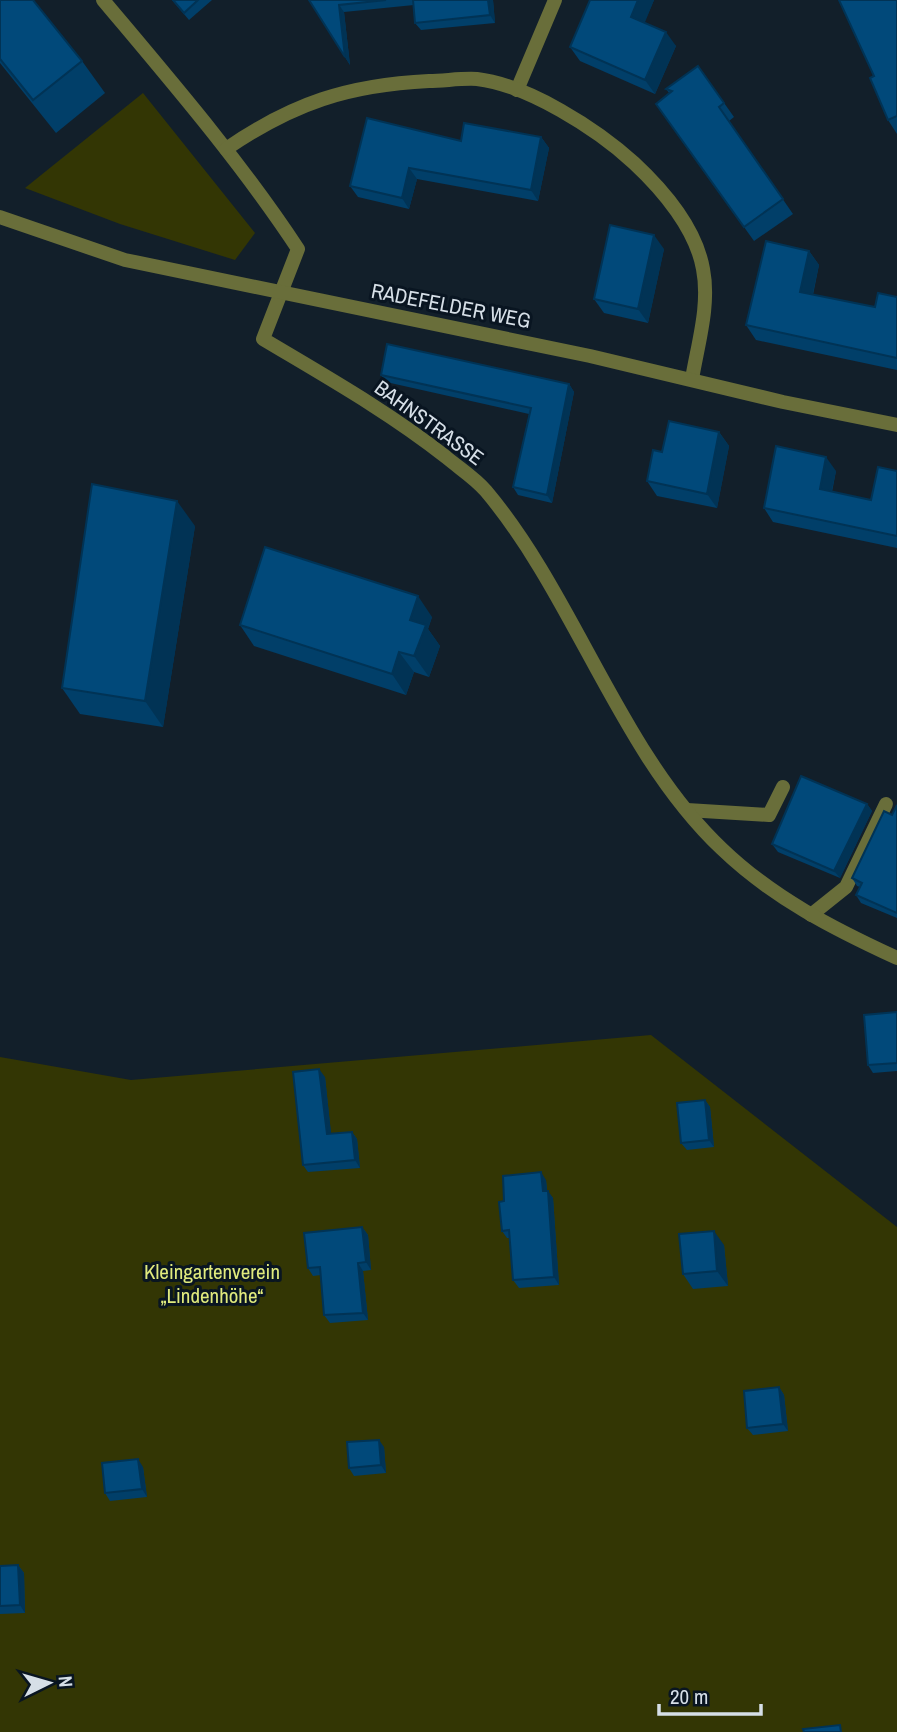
<svg xmlns="http://www.w3.org/2000/svg" width="897" height="1732" font-family="'Archivo Narrow',sans-serif">
	<rect width="100%" height="100%" fill="#121f2a"/>
	<g fill="#333604">
		<path d="M 143,93 L 255,233 L 235,260 L 120,224 L 25,188 Z"/>
		<path d="M 651,1035 L 897,1227 L 897,1732 L 0,1732 L 0,1057 L 131,1080 Z"/>
	</g>
	<g fill="none" stroke-linecap="round" stroke-linejoin="round">
		<g stroke="#696e3a" stroke-width="14">
			<path d="M 687,810 L 769,815 L 783,787"/>
			<path d="M 811,915 L 846,887 L 886,804"/>
		</g>
		<g stroke="#696e3a" stroke-width="14">
			<path d="M 103,0 C 171,81 240,161 298,249 L 263,339 C 325,376 389,412 446,457 C 459,468 475,478 486,491 C 576,598 620,753 722,849 C 773,898 834,929 897,958"/>
			<path d="M 517,90 L 555,0"/>
			<path d="M 226,149 C 293,103 348,85 429,81 C 444,81 461,78 477,79 C 528,85 597,129 634,163 C 663,190 696,229 703,269 C 710,305 698,343 692,379"/>
			<path d="M 0,217 L 125,260 L 590,356 L 783,402 L 897,425"/>
		</g>
	</g>
	<g fill="#013f69">
		<path d="M 0,0 L 82,61 L 105,93 L 56,133 L 0,63 Z"/>
		<path d="M 172,0 L 212,0 L 189,20 Z"/>
		<path d="M 309,0 L 493,0 L 495,23 L 421,30 L 415,23 L 414,5 L 344,12 L 350,65 Z"/>
		<path d="M 590,0 L 654,0 L 644,23 L 676,46 L 655,94 L 580,61 L 570,47 Z"/>
		<path d="M 897,0 L 897,134 L 888,120 L 874,76 Z"/>
		<path d="M 698,66 L 734,117 L 729,121 L 793,214 L 754,241 L 656,104 L 670,94 L 666,89 Z"/>
		<path d="M 541,137 L 549,148 L 538,201 L 417,179 L 409,209 L 358,197 L 350,186 L 461,141 Z"/>
		<path d="M 664,249 L 648,323 L 604,313 L 594,299 Z"/>
		<path d="M 809,251 L 819,265 L 813,295 L 875,307 L 897,297 L 897,370 L 756,340 L 746,325 Z"/>
		<path d="M 381,375 L 569,384 L 574,392 L 552,503 L 518,495 L 513,487 L 529,414 L 386,382 Z"/>
		<path d="M 719,432 L 729,446 L 717,508 L 657,496 L 647,481 Z"/>
		<path d="M 836,471 L 832,492 L 871,500 L 897,471 L 897,548 L 773,522 L 764,508 Z"/>
		<path d="M 195,526 L 163,727 L 80,714 L 62,688 Z"/>
		<path d="M 432,617 L 428,629 L 440,646 L 429,677 L 414,672 L 406,695 L 254,646 L 240,625 Z"/>
		<path d="M 867,804 L 872,811 L 840,878 L 778,852 L 772,844 Z"/>
		<path d="M 897,805 L 897,918 L 861,903 L 856,895 L 860,887 L 857,886 L 852,878 L 892,815 Z"/>
		<path d="M 897,1012 L 897,1071 L 873,1073 L 868,1065 Z"/>
		<path d="M 325,1077 L 331,1134 L 352,1132 L 357,1139 L 360,1168 L 308,1172 L 303,1165 Z"/>
		<path d="M 705,1100 L 710,1107 L 714,1147 L 687,1150 L 681,1143 Z"/>
		<path d="M 546,1180 L 547,1191 L 553,1198 L 559,1285 L 519,1288 L 513,1280 L 510,1238 L 507,1238 L 502,1231 L 504,1201 Z"/>
		<path d="M 362,1227 L 368,1235 L 371,1270 L 363,1271 L 368,1320 L 330,1323 L 324,1315 L 321,1275 L 313,1276 L 308,1268 Z"/>
		<path d="M 724,1245 L 728,1286 L 693,1289 L 683,1274 Z"/>
		<path d="M 779,1387 L 784,1395 L 788,1431 L 753,1435 L 747,1428 Z"/>
		<path d="M 384,1447 L 386,1473 L 354,1476 L 349,1468 Z"/>
		<path d="M 143,1467 L 147,1497 L 110,1501 L 105,1493 Z"/>
		<path d="M 18,1565 L 24,1573 L 25,1613 L 0,1614 L 0,1566 Z"/>
	</g>
	<g fill="#013355">
		<path d="M 488,0 L 493,0 L 495,23 L 490,15 Z"/>
		<path d="M 638,0 L 654,0 L 641,32 L 631,17 Z"/>
		<path d="M 339,5 L 344,12 L 350,65 L 345,57 Z"/>
		<path d="M 666,32 L 676,46 L 655,94 L 645,80 Z"/>
		<path d="M 541,137 L 549,148 L 538,201 L 531,190 Z"/>
		<path d="M 409,168 L 417,179 L 409,209 L 402,198 Z"/>
		<path d="M 654,235 L 664,249 L 648,323 L 638,309 Z"/>
		<path d="M 809,251 L 819,265 L 810,306 L 800,292 Z"/>
		<path d="M 569,384 L 574,392 L 552,503 L 547,495 Z"/>
		<path d="M 719,432 L 729,446 L 717,508 L 707,494 Z"/>
		<path d="M 826,457 L 836,471 L 829,503 L 820,489 Z"/>
		<path d="M 177,501 L 195,526 L 163,727 L 145,701 Z"/>
		<path d="M 418,596 L 432,617 L 428,629 L 440,646 L 429,677 L 414,656 L 410,620 Z"/>
		<path d="M 399,652 L 414,672 L 406,695 L 392,674 Z"/>
		<path d="M 867,804 L 872,811 L 840,878 L 834,871 Z"/>
		<path d="M 319,1069 L 325,1077 L 332,1142 L 327,1134 Z"/>
		<path d="M 705,1100 L 710,1107 L 714,1147 L 709,1140 Z"/>
		<path d="M 352,1132 L 357,1139 L 360,1168 L 355,1160 Z"/>
		<path d="M 541,1172 L 546,1180 L 548,1199 L 543,1191 Z"/>
		<path d="M 548,1191 L 553,1198 L 559,1285 L 554,1277 Z"/>
		<path d="M 362,1227 L 368,1235 L 371,1270 L 366,1262 Z"/>
		<path d="M 714,1231 L 724,1245 L 728,1286 L 717,1271 Z"/>
		<path d="M 358,1263 L 363,1271 L 368,1320 L 363,1313 Z"/>
		<path d="M 779,1387 L 784,1395 L 788,1431 L 783,1424 Z"/>
		<path d="M 379,1440 L 384,1447 L 386,1473 L 381,1465 Z"/>
		<path d="M 138,1459 L 143,1467 L 147,1497 L 142,1489 Z"/>
		<path d="M 18,1565 L 24,1573 L 25,1613 L 20,1605 Z"/>
	</g>
	<g fill="#01497a" stroke="#013355" stroke-width="2">
		<path d="M 0,0 L 33,0 L 82,61 L 33,100 L 0,59 Z"/>
		<path d="M 173,0 L 198,0 L 184,13 Z"/>
		<path d="M 309,0 L 386,0 L 339,5 L 345,57 Z"/>
		<path d="M 413,0 L 488,0 L 490,15 L 415,23 Z"/>
		<path d="M 590,0 L 638,0 L 631,17 L 666,32 L 645,80 L 570,47 Z"/>
		<path d="M 839,0 L 897,0 L 897,116 L 888,120 L 870,78 L 874,76 Z"/>
		<path d="M 698,66 L 724,103 L 719,107 L 783,199 L 744,227 L 656,104 L 672,91 L 666,89 Z"/>
		<path d="M 367,118 L 461,141 L 464,123 L 541,137 L 531,190 L 409,168 L 402,198 L 350,186 Z"/>
		<path d="M 610,225 L 654,235 L 638,309 L 594,299 Z"/>
		<path d="M 766,241 L 809,251 L 800,292 L 875,307 L 878,293 L 897,297 L 897,358 L 746,325 Z"/>
		<path d="M 387,344 L 569,384 L 547,495 L 513,487 L 531,408 L 381,375 Z"/>
		<path d="M 669,421 L 719,432 L 707,494 L 647,481 L 653,450 L 662,452 Z"/>
		<path d="M 776,446 L 826,457 L 820,489 L 871,500 L 878,467 L 897,471 L 897,536 L 764,508 Z"/>
		<path d="M 92,484 L 177,501 L 145,701 L 62,688 Z"/>
		<path d="M 265,547 L 418,596 L 410,620 L 426,625 L 414,656 L 399,652 L 392,674 L 240,625 Z"/>
		<path d="M 801,776 L 867,804 L 834,871 L 772,844 Z"/>
		<path d="M 897,805 L 897,913 L 856,895 L 862,883 L 852,878 L 884,811 L 892,815 Z"/>
		<path d="M 897,1012 L 897,1063 L 868,1065 L 864,1015 Z"/>
		<path d="M 319,1069 L 327,1134 L 352,1132 L 355,1160 L 303,1165 L 293,1072 Z"/>
		<path d="M 705,1100 L 709,1140 L 681,1143 L 677,1103 Z"/>
		<path d="M 541,1172 L 543,1191 L 548,1191 L 554,1277 L 513,1280 L 509,1230 L 502,1231 L 499,1202 L 504,1201 L 503,1176 Z"/>
		<path d="M 362,1227 L 366,1262 L 358,1263 L 363,1313 L 324,1315 L 320,1267 L 308,1268 L 304,1233 Z"/>
		<path d="M 714,1231 L 717,1271 L 683,1274 L 679,1234 Z"/>
		<path d="M 779,1387 L 783,1424 L 747,1428 L 744,1391 Z"/>
		<path d="M 379,1440 L 381,1465 L 349,1468 L 347,1442 Z"/>
		<path d="M 138,1459 L 142,1489 L 105,1493 L 102,1463 Z"/>
		<path d="M 18,1565 L 20,1605 L 0,1606 L 0,1566 Z"/>
		<path d="M 840,1725 L 841,1732 L 804,1732 L 803,1729 Z"/>
	</g>
	<g text-anchor="middle" stroke-width="6" stroke-linejoin="round" paint-order="stroke">
		<g font-size="21" fill="#d6dfe7" stroke="#091521">
			<text transform="translate(451 306) rotate(11)" y="7">RADEFELDER WEG</text>
			<text transform="translate(429 423) rotate(36)" y="7">BAHNSTRASSE</text>
		</g>
		<g font-size="21" fill="#e0ea7d" stroke="#091521">
			<text x="212" y="1279">Kleingartenverein<tspan x="212" dy="24">„Lindenhöhe“</tspan></text>
		</g>
	</g>
	<g transform="translate(49 1683) rotate(85)" stroke="#091521" stroke-width="5" paint-order="stroke">
	<path d="M0-5L12 26L0 18L-12 26Z" fill="#d6dfe7"/>
	<text y="-10" font-size="19" font-weight="bold" text-anchor="middle" fill="#d6dfe7">N</text>
	</g>
	<path d="M659 1704v10h102v-10" fill="none" stroke="#d6dfe7" stroke-width="3.5"/>
	<text x="670" y="1704" font-size="21" fill="#d6dfe7" stroke="#091521" stroke-width="5" paint-order="stroke">20 m</text>
</svg>
